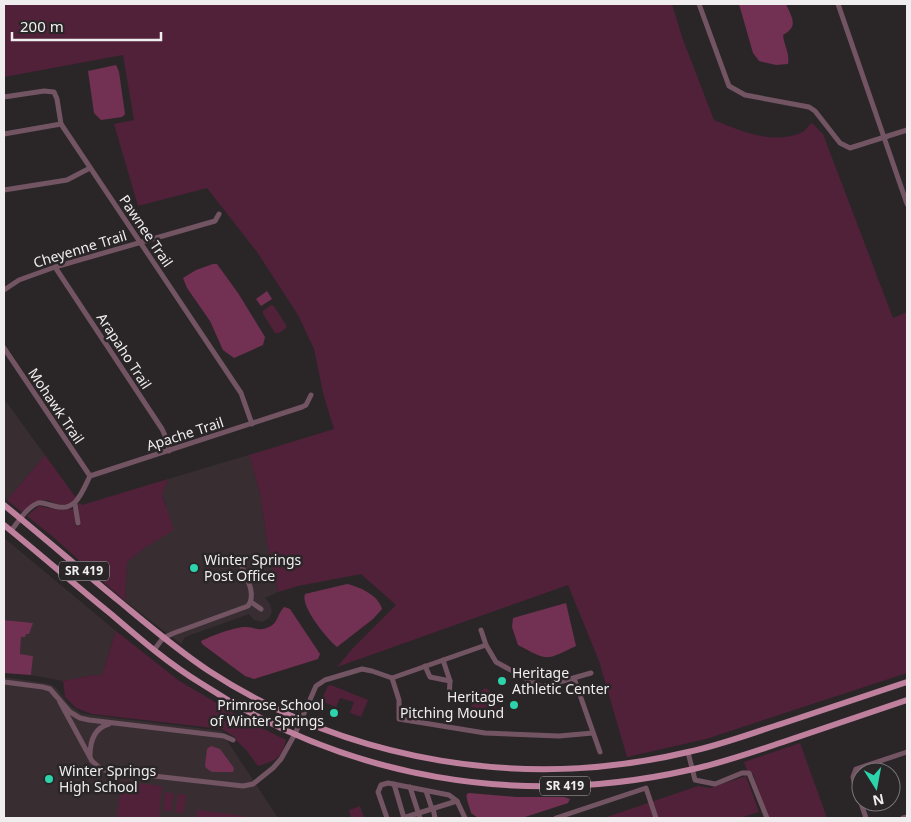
<svg xmlns="http://www.w3.org/2000/svg" width="911" height="822" viewBox="0 0 911 822" font-family="'Noto Sans',sans-serif">
<style>
.built{fill:#382e32}
.green{fill:#512039}
.water{fill:#723152}
.lines{fill:none;stroke-linecap:round;stroke-linejoin:round}
.minor{stroke:#735462;stroke-width:5}
.major{stroke:#be809c;stroke-width:6}
.poi-dot{fill:#2dd4ab;stroke:#2a2628;stroke-width:2}
.labels{text-anchor:middle;stroke-width:5;stroke-linejoin:round;paint-order:stroke}
.shield{fill:#2a2628;stroke:#b4b1b3;stroke-width:1}
.shield-label{font-size:12px;font-weight:bold;fill:#efedee}
.street-label{font-size:14px;fill:#efedee;stroke:#2a2628}
.poi-label{font-size:14px;fill:#efedee;stroke:#2a2628;text-anchor:start}
</style>
<rect width="100%" height="100%" fill="#2a2628"/>
<g class="built">
<polygon points="4,399 45,455 7,500 4,498"/>
<polygon points="249,455 260,494 267,542 278,592 265,598 270,604 272,612 269,618 262,622 254,620 249,614 185,637 181,644 125,601 127,562 146,547 166,505 162,495 168,479"/>
<polygon points="4,538 116,631 102,675 94,675 63,681 31,675 33,656 20,654 21,636 25,634 33,623 4,620"/>
<polygon points="4,677 50,684 56,688 69,705 82,714 222,731 228,742 278,818 4,818"/>
</g>
<g class="green">
<path d="M4,4h668l10,33 32,83c27,11 58,25 87,13 5,-2 6,-7 11,-10l11,11 70,184 14,-6v361l-201,66 -79,18 -28,-96 -31,-76 -231,82 16,-19 43,-43 -35,-31 -63,12 -20,6 -11,-50 -7,-48 -11,-39 85,-26 -11,-36 -9,-44 -16,-34 -41,-63 -50,-64 -69,18 -24,-82 20,-4 -11,-65 -119,22z"/>
<polygon points="271,305 274,306 286,325 286,328 279,333 275,333 263,314 263,311"/>
<path d="M45,455l31,43c-16,16 -24,-2 -37,3 -6,1 -12,8 -16,12l-16,-13z"/>
<polygon points="168,479 162,495 174,530 146,547 127,562 125,601 52,536 27,516 39,506 59,510 73,509 76,526 80,526 78,505 80,503 82,505"/>
<path d="M116,631l62,49 62,37 46,23c-5,19 -9,20 -28,26l-11,-15 -11,-11v-2l-14,-9 -130,-15 -16,-6 -11,-11 -2,-16 31,-6h8z"/>
<polygon points="331,685 368,700 361,717 350,713 354,702 340,698 336,707 321,701 328,686"/>
<polygon points="485,688 490,691 487,698 497,703 496,710 471,707 477,695"/>
<polygon points="800,743 827,818 769,818 753,774 747,770 744,762"/>
<polygon points="746,776 759,812 740,818 604,818 698,786 710,788"/>
<polygon points="121,781 162,786 159,818 117,818"/>
<polygon points="165,792 174,793 172,811 163,811"/>
<polygon points="178,794 186,795 184,813 175,812"/>
<polygon points="360,806 364,818 351,818 349,810"/>
<polygon points="197,810 245,816 246,818 196,818"/>
</g>
<g class="water">
<path d="M739,4h47c6,14 13,22 -3,31 1,10 7,19 5,29l-12,1 -17,-4 -6,-8z"/>
<polygon points="116,65 119,72 125,114 122,117 101,120 94,113 88,71"/>
<polygon points="213,264 217,264 238,293 265,337 263,345 234,358 223,350 210,321 187,288 183,278 196,270"/>
<polygon points="267,291 272,299 261,306 256,299"/>
<path d="M347,584c13,3 31,11 35,25l-9,10 -36,28c-10,-8 -37,-41 -32,-53z"/>
<path d="M566,603l10,43c-31,15 -28,15 -58,-1l-6,-18 1,-9z"/>
<path d="M284,607l6,2 30,45 -2,5 -64,20 -9,-3 -43,-32 -1,-3c13,-6 28,-12 42,-14 12,-1 15,6 28,-1 7,-4 7,-13 13,-19z"/>
<polygon points="4,620 33,623 29,634 26,634 25,637 21,637 20,654 33,656 31,675 4,673"/>
<polygon points="211,746 220,749 234,768 233,772 212,772 206,768 205,766 207,749"/>
<path d="M469,793l47,4h48l6,2 -2,4 -46,15h-44l-7,-5c-1,-6 -6,-15 -4,-19z"/>
</g>
<g class="lines">
<g class="minor">
<polyline points="699,4 726,78 729,86 745,95 809,107 815,111 840,143 850,148 907,130"/>
<polyline points="838,4 907,204"/>
<polyline points="4,97 44,91 54,92 57,99 61,124 241,393 252,424"/>
<polyline points="4,134 61,124"/>
<polyline points="4,190 67,180 90,168"/>
<polyline points="55,267 162,429 167,440 169,451"/>
<polyline points="4,290 19,280 55,267 215,221 219,214"/>
<polyline points="4,348 90,476"/>
<polyline points="75,504 78,523"/>
<path d="M11,531c7,-9 16,-24 27,-28 5,-1 11,2 16,3 22,7 28,-14 36,-30l212,-69 4,-2 5,-10"/>
<polyline points="251,602 261,609"/>
<polyline points="481,630 486,645 496,662 542,687 591,673"/>
<path d="M154,650l9,-12 11,-5 74,-27c9,-12 -2,-29 -7,-41"/>
<polyline points="443,660 450,681 449,698"/>
<polyline points="425,666 430,677 450,681"/>
<polyline points="392,678 399,700 399,719 485,733 559,736 593,733"/>
<polyline points="574,678 600,752"/>
<polyline points="4,682 43,687 50,689 70,712 80,718 89,720 224,736 233,740"/>
<polyline points="60,702 92,761 101,769 109,771 243,786 253,784 273,768 281,759 295,734 316,686 325,680 362,669 372,671 392,678 486,645"/>
<polyline points="688,752 695,780 715,784 742,773 749,773 767,818"/>
<path d="M90,756c0,-14 4,-28 19,-32"/>
<polyline points="394,784 404,818"/>
<polyline points="410,787 420,818"/>
<polyline points="426,791 432,809"/>
<polyline points="433,808 435,818"/>
<polyline points="387,818 378,792 381,785 388,783 449,795 457,801 465,818"/>
<polyline points="403,818 457,801"/>
<polyline points="556,818 646,788 656,818"/>
<polyline points="866,818 854,782 853,777 856,769 907,752"/>
<polyline points="903,818 907,817"/>
</g>
<g class="major">
<path d="M4,505c38,31 76,64 115,96 29,24 58,49 90,70 141,92 317,120 479,81 33,-7 64,-19 96,-29 41,-14 82,-27 123,-41"/>
<path d="M4,525c36,29 71,60 107,89 29,25 58,50 91,70 145,95 318,124 487,86 34,-7 67,-19 100,-30 39,-13 79,-27 118,-40"/>
</g>
</g>
<g class="poi-dot">
<circle cx="194" cy="568" r="5"/>
<circle cx="502" cy="681" r="5"/>
<circle cx="514" cy="705" r="5"/>
<circle cx="334" cy="713" r="5"/>
<circle cx="49" cy="779" r="5"/>
</g>
<g class="labels">
<g class="shield">
<rect x="59" y="561.5" width="50" height="19" rx="4"/>
<rect x="540" y="776.5" width="50" height="19" rx="4"/>
</g>
<g class="shield-label">
<text x="84" y="575">SR 419</text>
<text x="565" y="790">SR 419</text>
</g>
<g class="street-label">
<text transform="translate(146 231) rotate(56)" y="5">Pawnee Trail</text>
<text transform="translate(80 249) rotate(-17)" y="5">Cheyenne Trail</text>
<text transform="translate(124 351) rotate(57)" y="5">Arapaho Trail</text>
<text transform="translate(56 406) rotate(56)" y="5">Mohawk Trail</text>
<text transform="translate(185 434) rotate(-18)" y="5">Apache Trail</text>
</g>
<g class="poi-label">
<text x="204" y="565">Winter Springs<tspan x="204" dy="16">Post Office</tspan></text>
<text x="512" y="678">Heritage<tspan x="512" dy="16">Athletic Center</tspan></text>
<text x="504" y="702" text-anchor="end">Heritage<tspan x="504" dy="16">Pitching Mound</tspan></text>
<text x="324" y="710" text-anchor="end">Primrose School<tspan x="324" dy="16">of Winter Springs</tspan></text>
<text x="59" y="776">Winter Springs<tspan x="59" dy="16">High School</tspan></text>
</g>
</g>
<rect width="911" height="822" fill="none" stroke="#efedee" stroke-width="10"/>
<g transform="translate(876 787) rotate(169)"><circle r="24" fill="#2a2628" stroke="#797677"/>
<path d="M0-4L9 19L0 12L-9 19Z" fill="#2dd4ab"/>
<text y="-8" font-size="14" font-weight="bold" text-anchor="middle" fill="#efedee">N</text>
</g>
<path d="M12 32v8h149v-8" fill="none" stroke="#efedee" stroke-width="2.5"/>
<text x="20" y="32" font-size="15" fill="#efedee" stroke="#2a2628" stroke-width="4" paint-order="stroke">200 m</text>
</svg>
